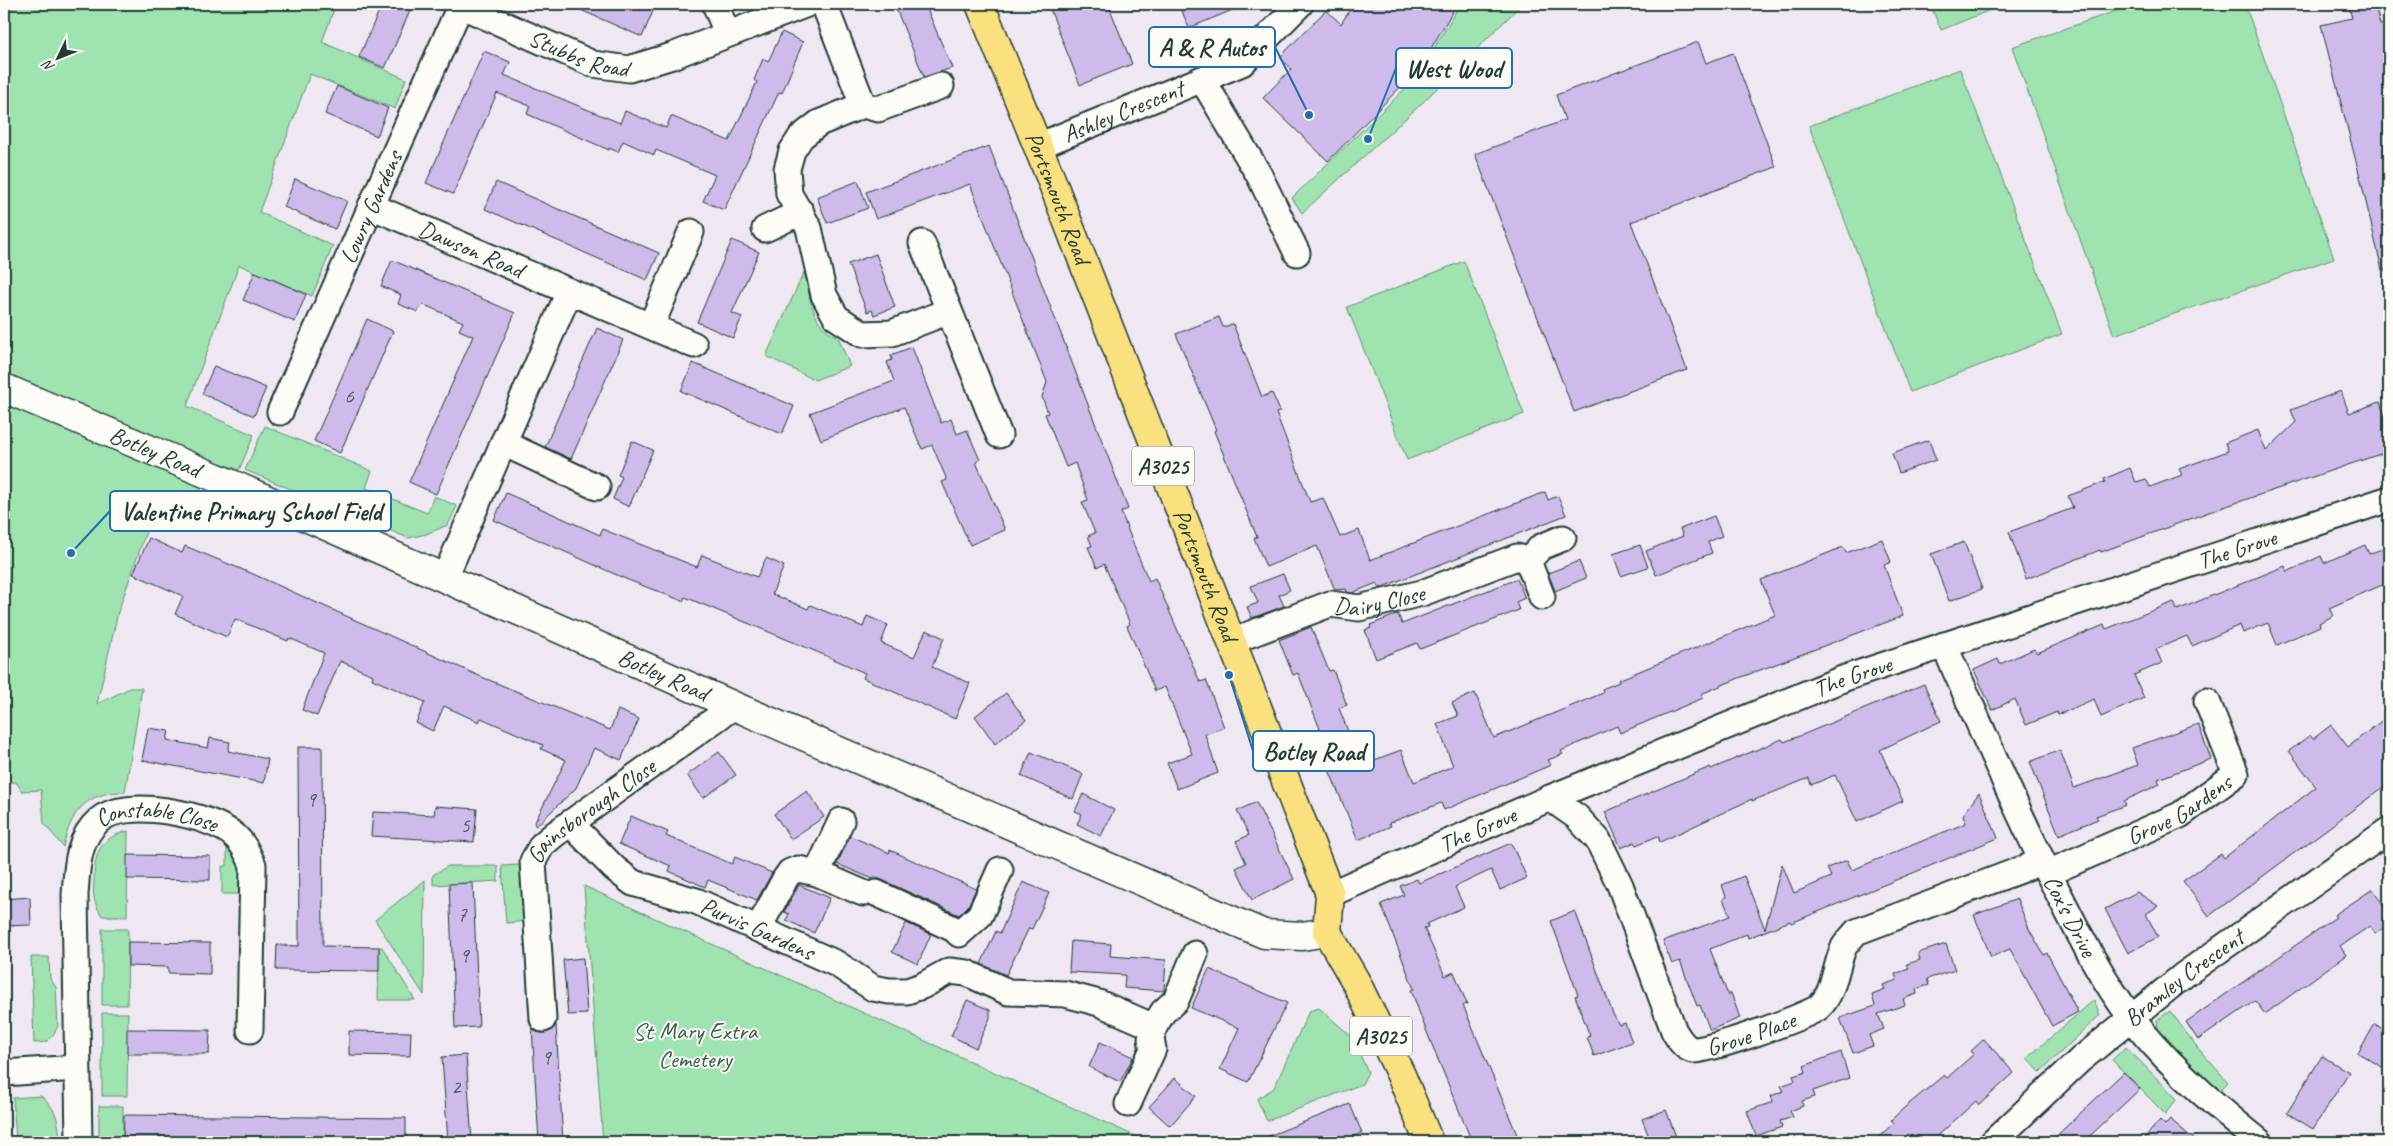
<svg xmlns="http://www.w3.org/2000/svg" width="2393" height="1146" viewBox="0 0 2393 1146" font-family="Caveat,sans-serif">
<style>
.green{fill:#9fe4b0;stroke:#5f9072}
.building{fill:#cebbeb;stroke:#1f3d34}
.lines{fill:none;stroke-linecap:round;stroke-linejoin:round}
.street-casing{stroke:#1f3d34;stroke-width:29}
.secondary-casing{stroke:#1f3d34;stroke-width:31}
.primary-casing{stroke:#1f3d34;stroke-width:31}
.street{stroke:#fdfcf7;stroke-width:25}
.secondary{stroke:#fdfcf7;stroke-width:28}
.primary{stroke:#fbe080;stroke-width:28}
.labels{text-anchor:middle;stroke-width:4;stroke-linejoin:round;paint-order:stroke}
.number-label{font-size:21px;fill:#4b5c62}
.shield{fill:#fdfcf7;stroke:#62766e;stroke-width:1}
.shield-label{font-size:22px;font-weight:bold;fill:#1f3d34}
.street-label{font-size:24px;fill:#1f3d34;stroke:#fdfcf7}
.park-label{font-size:24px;fill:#395e4d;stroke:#fdfcf7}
.leader{fill:none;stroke:#1f6fb2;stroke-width:2}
.callout-dot{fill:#1f6fb2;stroke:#fdfcf7;stroke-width:2}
.callout{fill:#fdfcf7;stroke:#1f6fb2;stroke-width:2}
.callout-label{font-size:25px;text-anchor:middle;font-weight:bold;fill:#1f3d34}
</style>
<rect width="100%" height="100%" fill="#efe8f3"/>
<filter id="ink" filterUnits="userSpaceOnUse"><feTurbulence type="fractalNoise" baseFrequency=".02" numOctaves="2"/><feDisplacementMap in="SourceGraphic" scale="10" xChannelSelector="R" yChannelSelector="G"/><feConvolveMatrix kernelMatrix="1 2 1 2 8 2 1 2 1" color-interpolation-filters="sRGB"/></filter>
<g filter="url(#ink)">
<g class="green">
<path d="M4,4h332l-14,38 84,37 -11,30 -85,-35 -51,138 74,34 -21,50 -73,-31 -52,141 67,29 -15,35 -19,-7 -23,32h-38l-41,117 -21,92 33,-16h12l-17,104c-39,0 -54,19 -62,55l-19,-24 -3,-33 -19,1 -6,-9 -12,1z"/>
<polygon points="1460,4 1522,4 1420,105 1302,213 1292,198 1417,77"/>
<polygon points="1930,4 2005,4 1941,30"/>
<polygon points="2136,4 2245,4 2334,258 2114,335 2012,47"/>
<polygon points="1960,69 2062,334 1910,392 1809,126"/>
<polygon points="1464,261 1524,414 1407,460 1347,307"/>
<path d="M804,272c6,24 8,56 34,65l12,29 -35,14 -49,-24z"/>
<polygon points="265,426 372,471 366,488 427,513 434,496 457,506 448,525 426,534 408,538 245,470"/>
<path d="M128,831l-1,85h-25c-9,-15 -9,-19 -8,-37 1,-26 5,-41 34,-48z"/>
<polygon points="227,844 240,863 242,894 222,894 222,866 227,866"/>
<polygon points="518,865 523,870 527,921 506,923 502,866"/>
<polygon points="448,866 498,866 498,881 433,885 433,875"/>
<polygon points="425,880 424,995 375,920"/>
<polygon points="584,886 1148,1142 603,1142"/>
<polygon points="102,929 128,929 127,1005 102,1005"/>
<polygon points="379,947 382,947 415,1000 378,1000"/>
<polygon points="31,957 49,957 50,979 56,987 58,1026 53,1035 46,1042 34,1043"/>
<polygon points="2094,1000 2100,1015 2040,1072 2027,1058"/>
<polygon points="1319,1008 1351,1036 1368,1072 1362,1084 1267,1121 1257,1099 1274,1088 1309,1011"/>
<polygon points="2170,1011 2197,1047 2228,1082 2219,1092 2158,1030 2157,1020"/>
<polygon points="102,1013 128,1013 127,1096 102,1096"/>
<polygon points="2126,1047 2177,1099 2165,1114 2112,1060"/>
<path d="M41,1096c16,13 18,26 19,46h-44l-3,-44z"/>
<rect x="99" y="1106" width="24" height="36"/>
</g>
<g class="building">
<polygon points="382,4 413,4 385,68 359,57"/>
<polygon points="567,4 656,4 642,37"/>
<polygon points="894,4 925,4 952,68 924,77"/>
<polygon points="1048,4 1108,4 1132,64 1080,85"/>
<polygon points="1179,4 1247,4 1189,28"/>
<polygon points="1353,4 1457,4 1416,74 1414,73 1328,161 1263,98 1291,69 1280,57 1326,10 1341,24"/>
<polygon points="2348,4 2375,4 2380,25 2389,23 2389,269 2382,270 2361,181 2321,25 2352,18"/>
<polygon points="782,32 803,42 782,93 779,92 724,210 703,201 715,175 656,150 654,155 623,141 618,152 609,148 609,150 527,114 530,106 497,93 453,194 426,183 484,51 510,62 504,75 620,123 625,111 666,128 671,116 729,141 757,82 754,80 763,59 768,62"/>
<polygon points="1698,42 1706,63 1733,53 1776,167 1631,222 1687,370 1574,412 1475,154 1565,120 1556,95"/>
<polygon points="337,86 388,108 377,136 325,114"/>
<polygon points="989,146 1128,509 1121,512 1136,551 1149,581 1155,578 1200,682 1206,680 1224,727 1205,734 1218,773 1177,789 1167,763 1192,754 1165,687 1155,691 1127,626 1130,624 1104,564 1097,568 1088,547 1092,546 1088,536 1095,533 1082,502 1088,500 1075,463 1066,467 1045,414 1048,413 1042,397 1047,382 970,184 876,219 866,192"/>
<polygon points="295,179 347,201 335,229 284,207"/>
<polygon points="858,181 868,208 827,223 817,197"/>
<polygon points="496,182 659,253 647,280 485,209"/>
<polygon points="732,240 759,252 732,313 742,317 733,338 697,322"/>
<polygon points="876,254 895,307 874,315 872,310 867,312 848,264"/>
<polygon points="392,260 515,313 436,494 409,482 473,336 459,330 463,322 422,304 418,312 398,304 401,295 381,286"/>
<polygon points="255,272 306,294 295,322 243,300"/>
<polygon points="1219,317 1223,327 1233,324 1262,397 1272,393 1280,411 1276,413 1310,502 1323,498 1340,537 1359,530 1370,560 1545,492 1548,500 1558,496 1566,515 1380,588 1377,583 1352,593 1347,592 1346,589 1335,590 1317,546 1266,567 1254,538 1257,537 1214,431 1216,430 1176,334"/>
<polygon points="367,319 393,331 340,453 314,441"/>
<polygon points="597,328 623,340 571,459 545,447"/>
<polygon points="912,347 941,423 951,419 957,434 967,430 980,460 976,462 1005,530 970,545 942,482 947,480 932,445 922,449 904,407 821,440 810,413 894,381 887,362 892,360 891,355"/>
<polygon points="693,363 794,406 782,434 681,391"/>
<polygon points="214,366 266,388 254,416 202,394"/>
<polygon points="2341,391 2349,413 2380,402 2389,428 2389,451 2209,512 2101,552 2100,550 2026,579 2009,532 2073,508 2068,496 2105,482 2104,479 2130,468 2136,482 2146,479 2150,487 2182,475 2179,469 2228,451 2225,443 2258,430 2266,451 2296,422 2291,410"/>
<polygon points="1929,440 1936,460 1899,473 1892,453"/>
<polygon points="632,441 653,450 629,507 613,499 622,477 618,475"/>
<polygon points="506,493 600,535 602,529 697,567 702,555 757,577 766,558 784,566 772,594 808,609 810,605 863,627 867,616 888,625 881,643 914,657 926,630 944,638 932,667 970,683 955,719 863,678 865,673 829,657 685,597 683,601 628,580 494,520"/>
<polygon points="1714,516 1722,536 1708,542 1712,553 1656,575 1646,551 1683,536 1680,529"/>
<polygon points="149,538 182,553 185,546 253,574 477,675 610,730 618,710 639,719 621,760 594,748 576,788 536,826 534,824 566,760 541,749 543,745 481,718 479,722 444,706 433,731 416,723 425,702 372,679 373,675 340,661 317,716 302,710 324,653 289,638 288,641 235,619 227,637 175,614 183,596 133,574"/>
<polygon points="1882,539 1891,562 1884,565 1903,616 1739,678 1701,694 1703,698 1620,733 1617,726 1561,751 1563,754 1548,760 1551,765 1444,810 1441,803 1389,823 1391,826 1358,840 1315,736 1322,734 1298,673 1293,675 1279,640 1311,627 1329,671 1333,670 1347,705 1339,708 1361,765 1401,750 1414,782 1453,766 1437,724 1458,716 1452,703 1475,693 1494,738 1603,693 1602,689 1619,682 1618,680 1775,615 1761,580 1843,547 1846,553"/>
<polygon points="1964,542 1982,589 1949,601 1931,554"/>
<polygon points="1640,545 1648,567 1621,576 1613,554"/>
<polygon points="2365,545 2369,554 2389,546 2389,582 2329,608 2333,616 2319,623 2320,626 2277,645 2268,623 2243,633 2240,625 2192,646 2187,636 2156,649 2162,663 2134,675 2144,698 2101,717 2094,699 2058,715 2057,712 2026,725 2015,699 1992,710 1974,670 1998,659 2000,664 2034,649 2037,653 2104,625 2106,629 2174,602 2177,610 2285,566 2287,572 2321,556 2324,563"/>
<polygon points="1579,561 1586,578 1555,591 1548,573"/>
<polygon points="1283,574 1290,590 1279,595 1284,606 1252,618 1247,607 1258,603 1251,586"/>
<polygon points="1517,579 1525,598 1516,602 1519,610 1420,649 1417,643 1376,659 1365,630 1371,628 1370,625 1398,614 1402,624"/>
<polygon points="1924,684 1941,721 1880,750 1903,801 1857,822 1835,775 1811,785 1809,778 1752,801 1752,799 1660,842 1658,836 1636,845 1635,842 1621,848 1605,812 1710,767 1711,769 1782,739 1784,742 1807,733"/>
<polygon points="1006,693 1026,720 995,744 975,716"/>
<polygon points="2389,715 2389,783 2209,916 2183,881 2221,854 2224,858 2316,787 2289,751 2310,735 2313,739 2331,725 2348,747"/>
<polygon points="2198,724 2211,759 2158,779 2160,784 2124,801 2126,805 2096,816 2098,819 2059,835 2030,762 2060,750 2074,788 2138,765 2132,748"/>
<polygon points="148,728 169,731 167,740 208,748 210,738 230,742 228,751 268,759 264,783 142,760"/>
<polygon points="298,747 322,747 323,946 379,947 379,971 276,970 277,945 299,946"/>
<polygon points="719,752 736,775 703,798 687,775"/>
<polygon points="1031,752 1083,774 1073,799 1021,776"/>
<polygon points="807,791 824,817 791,839 774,814"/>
<polygon points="1979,793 1998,838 1791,923 1790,921 1748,938 1747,934 1710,949 1728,995 1731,993 1740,1018 1710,1030 1700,1005 1697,1006 1680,961 1672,964 1663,941 1730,916 1723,899 1726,897 1722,885 1744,876 1765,929 1782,864 1794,893 1831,877 1827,868 1847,860 1852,870 1966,823 1963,815"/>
<polygon points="1083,794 1114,810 1101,836 1077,824 1082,814 1075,811"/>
<polygon points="1256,802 1294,879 1252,900 1236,868 1246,863 1236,841 1249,835 1237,811"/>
<polygon points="435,806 477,809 474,842 371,836 373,812 434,815"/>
<polygon points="631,816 668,832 666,836 732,864 735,857 772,873 757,900 708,880 705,887 669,871 671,866 619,844"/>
<polygon points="850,836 889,853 890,850 976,889 968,906 959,915 882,880 874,877 873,879 837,864"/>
<polygon points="1511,843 1527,878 1500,890 1491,870 1455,887 1464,907 1427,924 1428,927 1424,928 1445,976 1454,972 1467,1004 1463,1005 1520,1142 1472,1142 1426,1030 1411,990 1414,989 1381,904 1404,895 1400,886 1417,879 1419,883"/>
<polygon points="127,855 210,856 210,880 127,879"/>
<polygon points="1023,882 1049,893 1032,929 1029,928 1006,975 981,964 996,931 1000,933"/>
<polygon points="473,883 479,1027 455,1028 449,884"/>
<polygon points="799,885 830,898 814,933 786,920 789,914 784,912"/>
<polygon points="2373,889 2389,914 2389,924 2375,934 2370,926 2340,946 2346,955 2265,1014 2255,1001 2198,1040 2186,1022 2336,917 2334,915"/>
<polygon points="2137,892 2158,906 2146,914 2158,937 2128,953 2105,909"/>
<polygon points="30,897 31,925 4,926 4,899"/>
<polygon points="2017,899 2029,929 2044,955 2047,953 2078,1012 2052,1026 2010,949 1991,957 1974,915"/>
<polygon points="1575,911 1613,1014 1619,1025 1625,1023 1632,1042 1594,1056 1587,1037 1590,1036 1575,996 1578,995 1551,921"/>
<polygon points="906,923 931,934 918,964 892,952"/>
<polygon points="1071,941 1111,944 1110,956 1166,960 1164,991 1124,988 1125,975 1069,972"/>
<polygon points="128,942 210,943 210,974 168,973 168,967 128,966"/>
<polygon points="1946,944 1955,970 1927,979 1929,985 1916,989 1917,994 1903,999 1905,1005 1878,1014 1884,1029 1869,1035 1873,1046 1853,1053 1840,1018 1875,1006 1872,995 1885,990 1883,985 1897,980 1895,974 1909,969 1907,964 1920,960 1918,953"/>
<polygon points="583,958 587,1014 568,1015 563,960"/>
<polygon points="1209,969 1287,1003 1248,1082 1220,1069 1239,1028 1191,1008"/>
<polygon points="967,1000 990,1010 990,1018 976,1048 951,1036"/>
<polygon points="2375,1024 2389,1033 2389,1071 2358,1053"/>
<polygon points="556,1025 563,1142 539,1142 532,1028 537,1032 544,1033 551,1031"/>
<polygon points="127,1029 210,1030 209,1054 127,1054"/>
<polygon points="349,1031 411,1032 410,1056 349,1055"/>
<polygon points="1984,1039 2014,1073 1979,1105 1976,1101 1931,1142 1873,1142 1894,1123 1891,1120 1904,1108 1944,1075 1947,1078 1974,1054 1971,1051"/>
<polygon points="1100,1042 1133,1057 1120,1082 1089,1067"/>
<polygon points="1841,1052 1849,1078 1813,1091 1815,1097 1802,1101 1803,1106 1790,1111 1793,1117 1780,1121 1782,1127 1756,1136 1747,1111 1773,1102 1771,1096 1784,1091 1781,1086 1795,1081 1793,1076 1806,1072 1804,1066"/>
<polygon points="466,1055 472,1142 448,1142 442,1057"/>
<polygon points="2322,1056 2349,1072 2313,1129 2287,1113"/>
<polygon points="2124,1072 2140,1089 2092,1134 2082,1142 2050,1142"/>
<polygon points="1175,1078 1196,1096 1170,1126 1149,1107"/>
<polygon points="1350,1104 1362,1133 1338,1142 1253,1142"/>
<polygon points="1666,1110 1678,1142 1651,1142 1642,1119"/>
<polygon points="124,1115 406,1118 406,1142 123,1139"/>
<polygon points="2170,1119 2197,1142 2141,1142 2160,1120 2165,1125"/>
</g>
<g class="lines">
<g class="street-casing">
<g id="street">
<polyline points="715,4 727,33"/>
<polyline points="824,4 863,105"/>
<path id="s1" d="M460,5l133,59 36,5 43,-13 135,-52"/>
<polyline points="1202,79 1259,175 1297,253"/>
<polyline points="941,86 878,109 863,105 819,123 801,137 792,151 787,169 789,194 809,228 824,295 836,317 862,334 892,333 949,311"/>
<path id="s2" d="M1038,146l204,-83 58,-59"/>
<path id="s3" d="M371,206l323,139"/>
<polyline points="765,229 801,212"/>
<polyline points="922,243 999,435"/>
<polyline points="651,326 691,232"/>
<path id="s4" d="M280,412l181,-408"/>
<polyline points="503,443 597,487"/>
<polyline points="1528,561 1542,597"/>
<polyline points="445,577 569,292"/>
<path id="s5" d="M1232,641l98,-37 29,4 63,-15 95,-36 11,4 13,-14 22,-9"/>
<path id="s6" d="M1944,645c39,86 75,173 119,257 20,40 40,78 67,114 34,46 85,90 130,126"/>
<path id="s7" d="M1550,798l27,19 21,23 22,45 54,146c5,8 9,16 18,19 12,3 116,-34 127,-43 16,-15 16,-41 25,-60 3,-5 8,-10 12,-15l185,-70"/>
<path id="s8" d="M570,823l44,45 19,15 63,18 141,63 36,24 16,3h18l15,-5 27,-15 18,2 41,19 57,2 34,9 55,24 -3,12 2,10 -25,55"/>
<polyline points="817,873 841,821"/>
<path id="s9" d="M2048,873l132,-58 56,-41 -29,-73"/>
<polyline points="876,893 954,929 959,934 980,915 1000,870"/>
<path id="s10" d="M1330,894l220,-96 295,-120 544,-179"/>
<polyline points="758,929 785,879 790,872 798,869 817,873 863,893"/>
<path id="s11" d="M543,1019l-10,-158 9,-16 13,-11 179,-128"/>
<polyline points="1154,1027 1163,1012 1176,1000 1195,954"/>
<polyline points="4,1073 77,1068"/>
<path id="s12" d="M79,1142l-4,-247c2,-27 2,-56 24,-75 27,-23 111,-6 136,16 9,8 13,18 18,29l-3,165"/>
<path id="s13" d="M1993,1142l87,-82 104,-85 205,-145"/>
</g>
</g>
<g class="secondary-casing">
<g id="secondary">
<path id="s14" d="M4,388l232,98 498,220 530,228 38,2 25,-4"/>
</g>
</g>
<g class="primary-casing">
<g id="primary">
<path id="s15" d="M980,4l69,170 281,720 -3,38 29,50 45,93 28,67"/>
</g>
</g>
<use href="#street" class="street"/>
<use href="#secondary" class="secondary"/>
<use href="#primary" class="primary"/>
</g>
</g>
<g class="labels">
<g class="number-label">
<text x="349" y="403">6</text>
<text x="311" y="806">9</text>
<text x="465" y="832">5</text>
<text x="462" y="921">7</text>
<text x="464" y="962">9</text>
<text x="546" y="1064">9</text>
<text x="456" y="1094">2</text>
</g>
<g class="shield">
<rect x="1132" y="446.5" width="62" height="39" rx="4"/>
<rect x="1350" y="1016.5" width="62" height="39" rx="4"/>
</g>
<g class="shield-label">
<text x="1163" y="474">A3025</text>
<text x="1381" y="1044">A3025</text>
</g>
<g class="street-label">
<text dy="8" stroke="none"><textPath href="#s1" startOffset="129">Stubbs Road</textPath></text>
<text dy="8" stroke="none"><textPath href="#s2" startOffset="92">Ashley Crescent</textPath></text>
<text dy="8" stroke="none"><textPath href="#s15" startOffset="209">Portsmouth Road</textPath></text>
<text dy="8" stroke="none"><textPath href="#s4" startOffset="224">Lowry Gardens</textPath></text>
<text dy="8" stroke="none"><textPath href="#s3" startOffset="109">Dawson Road</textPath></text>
<text dy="8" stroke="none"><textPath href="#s14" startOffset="164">Botley Road</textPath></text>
<text dy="8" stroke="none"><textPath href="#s10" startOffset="971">The Grove</textPath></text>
<text dy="8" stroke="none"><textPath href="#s15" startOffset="614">Portsmouth Road</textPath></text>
<text dy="8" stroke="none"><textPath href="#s5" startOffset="155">Dairy Close</textPath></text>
<text dy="8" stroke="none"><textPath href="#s14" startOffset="719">Botley Road</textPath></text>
<text dy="8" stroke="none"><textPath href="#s10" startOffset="566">The Grove</textPath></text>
<text dy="8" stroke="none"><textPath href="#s9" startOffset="146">Grove Gardens</textPath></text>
<text dy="8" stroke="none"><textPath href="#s11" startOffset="236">Gainsborough Close</textPath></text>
<text dy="8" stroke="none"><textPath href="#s10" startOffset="161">The Grove</textPath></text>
<text dy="8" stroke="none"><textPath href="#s12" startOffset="388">Constable Close</textPath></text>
<text dy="8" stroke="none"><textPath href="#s6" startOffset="299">Cox's Drive</textPath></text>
<text dy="8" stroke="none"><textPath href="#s8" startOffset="220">Purvis Gardens</textPath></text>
<text dy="8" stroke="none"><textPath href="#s13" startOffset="252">Bramley Crescent</textPath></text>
<text dy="8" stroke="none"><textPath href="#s7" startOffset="358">Grove Place</textPath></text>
</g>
<g class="park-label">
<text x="695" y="1039">St Mary Extra<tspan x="695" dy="28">Cemetery</tspan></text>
</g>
</g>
<path class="leader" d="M1309 115L1275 47M1368 139L1396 68M71 553L110 511M1229 675L1253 751"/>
<g class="callout-dot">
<circle cx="1309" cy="115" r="5"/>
<circle cx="1368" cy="139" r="5"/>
<circle cx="71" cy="553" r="5"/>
<circle cx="1229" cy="675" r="5"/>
</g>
<g class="callout">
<rect x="1149" y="27" width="126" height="40" rx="5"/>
<rect x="1396" y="48" width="116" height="40" rx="5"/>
<rect x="110" y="491" width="281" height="40" rx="5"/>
<rect x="1253" y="731" width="121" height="40" rx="5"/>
</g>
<g class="callout-label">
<text x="1212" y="56">A &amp; R Autos</text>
<text x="1454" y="77">West Wood</text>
<text x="251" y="520">Valentine Primary School Field</text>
<text x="1314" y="760">Botley Road</text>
</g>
<rect width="2393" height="1146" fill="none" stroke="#fdfcf7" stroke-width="20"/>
<rect x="10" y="10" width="2373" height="1126" fill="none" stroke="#1f3d34" stroke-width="2" filter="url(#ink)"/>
<g transform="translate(58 58) rotate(227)" stroke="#fdfcf7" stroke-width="4" paint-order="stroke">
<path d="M0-4L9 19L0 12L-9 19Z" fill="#1f3d34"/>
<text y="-8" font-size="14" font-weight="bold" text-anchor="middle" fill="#1f3d34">N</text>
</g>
</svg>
